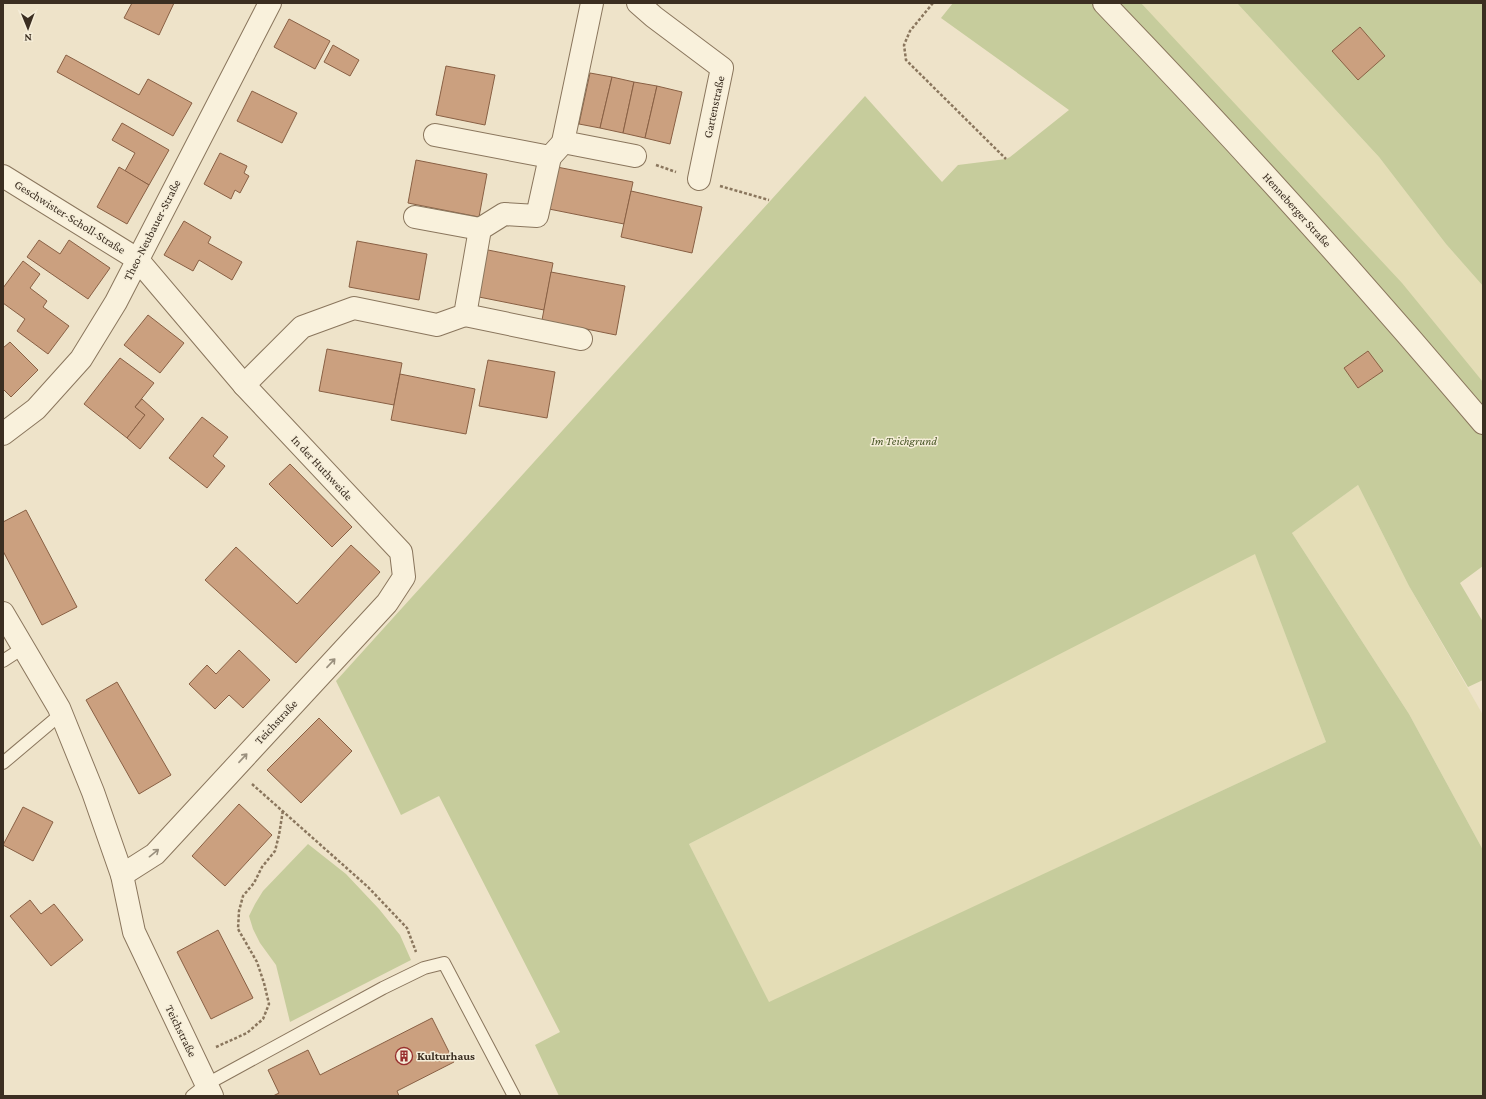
<svg xmlns="http://www.w3.org/2000/svg" width="1486" height="1099" viewBox="0 0 1486 1099" font-family="'Crimson Pro',serif">
<style>
.farmland{fill:#e4ddb6}
.green{fill:#c6cc9c;fill-rule:evenodd}
.building{fill:#cba07f;stroke:#896044}
.lines{fill:none;stroke-linecap:round;stroke-linejoin:round}
.lane-casing{stroke:#8a765d;stroke-width:14}
.street-casing{stroke:#8a765d;stroke-width:24}
.path{stroke:#8a765d;stroke-width:2.5;stroke-dasharray:3 2;stroke-linecap:butt}
.lane{stroke:#f9f1dc;stroke-width:12}
.street{stroke:#f9f1dc;stroke-width:22}
.oneway{stroke:#9a907e}
.labels{text-anchor:middle;stroke-width:3;stroke-linejoin:round;paint-order:stroke}
.street-label{font-size:12px;fill:#3b2e21;stroke:#f5edd8}
.park-label{font-size:12px;font-style:italic;fill:#4a5728;stroke:#f5edd8}
.poi-label{font-size:12px;font-weight:bold;fill:#3b2e21;stroke:#f5edd8;text-anchor:start}
</style>
<rect width="100%" height="100%" fill="#eee3c9"/>
<g class="farmland">
<polygon points="1142,3 1237,3 1379,157 1446,244 1483,286 1483,382 1141,4"/>
<polygon points="1358,485 1409,586 1483,715 1483,850 1409,714 1292,533"/>
<polygon points="1255,553 1326,742 769,1003 689,844"/>
</g>
<g class="green">
<path d="M953,3h188l261,280 81,99v184l-23,17 23,39v58l-15,7 -59,-101 -51,-101 -66,48 117,181 74,136v246h-924l-24,-51 25,-13 -121,-236 -38,19 -65,-134 529,-585 77,86 16,-17 48,-6 4,-2 59,-47 -128,-92zM1255,554l71,188 -557,260 -80,-158z"/>
<polygon points="1237,3 1483,3 1483,286 1446,244 1379,157"/>
<polygon points="308,844 346,874 379,909 400,935 411,960 290,1022 276,965 260,943 253,929 249,916 255,904 263,891"/>
</g>
<g class="building">
<polygon points="132,3 174,3 159,35 124,18"/>
<polygon points="289,19 330,41 315,69 274,47"/>
<polygon points="1360,27 1385,56 1358,80 1332,51"/>
<polygon points="333,45 359,60 350,76 324,62"/>
<polygon points="66,55 139,95 148,79 192,103 173,136 57,72"/>
<polygon points="446,66 495,75 485,125 436,115"/>
<polygon points="590,73 612,77 600,128 579,124"/>
<polygon points="612,77 634,82 623,133 600,128"/>
<polygon points="634,82 657,86 645,138 623,133"/>
<polygon points="657,86 682,92 670,144 645,138"/>
<polygon points="252,91 297,113 282,143 237,121"/>
<polygon points="122,123 169,150 149,185 125,171 135,153 112,140"/>
<polygon points="220,153 247,166 244,173 249,176 240,193 235,190 231,199 204,184"/>
<polygon points="416,160 487,174 479,217 408,203"/>
<polygon points="119,167 149,185 127,224 97,207"/>
<polygon points="557,167 633,182 624,224 549,209"/>
<polygon points="631,191 702,207 692,253 621,237"/>
<polygon points="184,221 211,237 208,243 242,262 232,280 199,260 193,271 164,255"/>
<polygon points="39,240 60,254 69,240 110,268 88,299 27,257"/>
<polygon points="357,241 427,254 419,300 349,287"/>
<polygon points="483,249 553,263 544,310 474,296"/>
<polygon points="23,261 40,274 30,288 47,301 43,307 69,326 48,354 17,331 25,319 3,303 3,288"/>
<polygon points="551,272 625,286 616,335 542,320"/>
<polygon points="148,315 184,343 160,373 124,345"/>
<polygon points="10,342 38,370 11,397 3,389 3,348"/>
<polygon points="327,349 402,363 394,405 319,391"/>
<polygon points="1368,351 1383,371 1358,388 1344,368"/>
<polygon points="120,358 154,383 135,407 145,415 127,438 84,404"/>
<polygon points="488,360 555,372 547,418 479,406"/>
<polygon points="400,374 475,389 466,434 391,420"/>
<polygon points="142,399 164,419 140,449 127,438 145,415 135,407"/>
<polygon points="202,417 228,437 213,456 225,466 207,488 169,458"/>
<polygon points="290,464 352,527 332,547 269,484"/>
<polygon points="26,510 77,607 42,625 3,551 3,522"/>
<polygon points="351,545 380,572 296,663 205,580 236,547 297,604"/>
<polygon points="239,650 270,680 243,708 229,695 215,709 189,684 207,665 216,674"/>
<polygon points="117,682 171,775 139,794 86,700"/>
<polygon points="319,718 352,751 301,803 267,770"/>
<polygon points="239,804 272,835 225,886 192,856"/>
<polygon points="23,807 53,822 33,861 3,845"/>
<polygon points="30,900 41,914 54,904 83,940 51,966 10,916"/>
<polygon points="218,930 253,998 211,1019 177,952"/>
<polygon points="432,1018 454,1062 397,1091 399,1096 273,1096 279,1093 268,1070 308,1050 320,1075"/>
</g>
<g class="lines">
<g class="lane-casing">
<g id="lane">
<polyline points="3,661 23,648"/>
<polyline points="3,763 61,714"/>
<polyline points="192,1096 207,1084 383,988 424,968 444,963 514,1096"/>
</g>
</g>
<g class="street-casing">
<g id="street">
<polyline points="592,3 563,142 635,156"/>
<polyline points="638,3 654,17 722,68 699,179"/>
<path d="M1104,3c131,136 257,276 379,420"/>
<polyline points="435,135 550,157 560,146"/>
<polyline points="3,176 137,259 244,385 401,552 404,577 387,603 155,854 122,875"/>
<polyline points="415,217 480,229"/>
<polyline points="465,315 581,339"/>
<polyline points="244,385 302,327 354,308 437,325 465,315 480,229 504,214 537,216 550,157"/>
<polyline points="3,434 36,409 81,359 116,302 270,3"/>
<polyline points="3,613 59,708 93,792 122,875 134,932 212,1096"/>
</g>
</g>
<g class="path">
<polyline points="933,3 910,31 904,45 906,60 1006,159"/>
<polyline points="656,165 676,172"/>
<polyline points="720,186 769,200"/>
<polyline points="252,784 368,887 407,928 416,952"/>
<polyline points="216,1047 247,1033 263,1019 269,1004 264,983 257,962 238,929 239,911 243,896 254,883 262,867 275,851 279,835 283,810"/>
</g>
<use href="#lane" class="lane"/>
<use href="#street" class="street"/>
</g>
<defs><path id="oneway-shaft" d="M-6 0H5M1.5-3L5.5 0L1.5 3" fill="none" stroke-width="1.6" stroke-linecap="round" stroke-linejoin="round"/></defs>
<g class="oneway">
<use href="#oneway-shaft" transform="translate(331 663) rotate(-47)"/>
<use href="#oneway-shaft" transform="translate(243 758) rotate(-47)"/>
<use href="#oneway-shaft" transform="translate(154 853) rotate(-39)"/>
</g>
<defs>
<g id="building-ring" transform="scale(0.9)"><circle r="9.5" fill="#f5edd8" stroke="#982f2e" stroke-width="1.5"/><path d="M-4-6H4V6H1V3H-1V6H-4ZM-2.5-4.3h1.7v1.8h-1.7ZM.8-4.3h1.7v1.8H.8ZM-2.5-1h1.7V.8h-1.7ZM.8-1h1.7V.8H.8Z" fill="#982f2e"/></g>
</defs>
<g fill-rule="evenodd">
<use href="#building-ring" x="404" y="1056"/>
</g>
<g class="labels">
<g class="street-label">
<text transform="translate(714 107) rotate(-78)" y="4">Gartenstraße</text>
<text transform="translate(1297 210) rotate(48)" y="4">Henneberger Straße</text>
<text transform="translate(70 217) rotate(32)" y="4">Geschwister-Scholl-Straße</text>
<text transform="translate(152 230) rotate(-63)" y="4">Theo-Neubauer-Straße</text>
<text transform="translate(322 468) rotate(47)" y="4">In der Huthweide</text>
<text transform="translate(276 722) rotate(-47)" y="4">Teichstraße</text>
<text transform="translate(181 1031) rotate(64)" y="4">Teichstraße</text>
</g>
<g class="park-label">
<text x="904" y="445">Im Teichgrund</text>
</g>
<g class="poi-label">
<text x="417" y="1060">Kulturhaus</text>
</g>
</g>
<rect width="1486" height="1099" fill="none" stroke="#3b2e21" stroke-width="8"/>
<g transform="translate(28 28) rotate(179)" stroke="#f5edd8" stroke-width="3" paint-order="stroke">
<path d="M0-3L7 15L0 10L-7 15Z" fill="#3b2e21"/>
<text y="-6" font-size="11" font-weight="bold" text-anchor="middle" fill="#3b2e21">N</text>
</g>
</svg>
